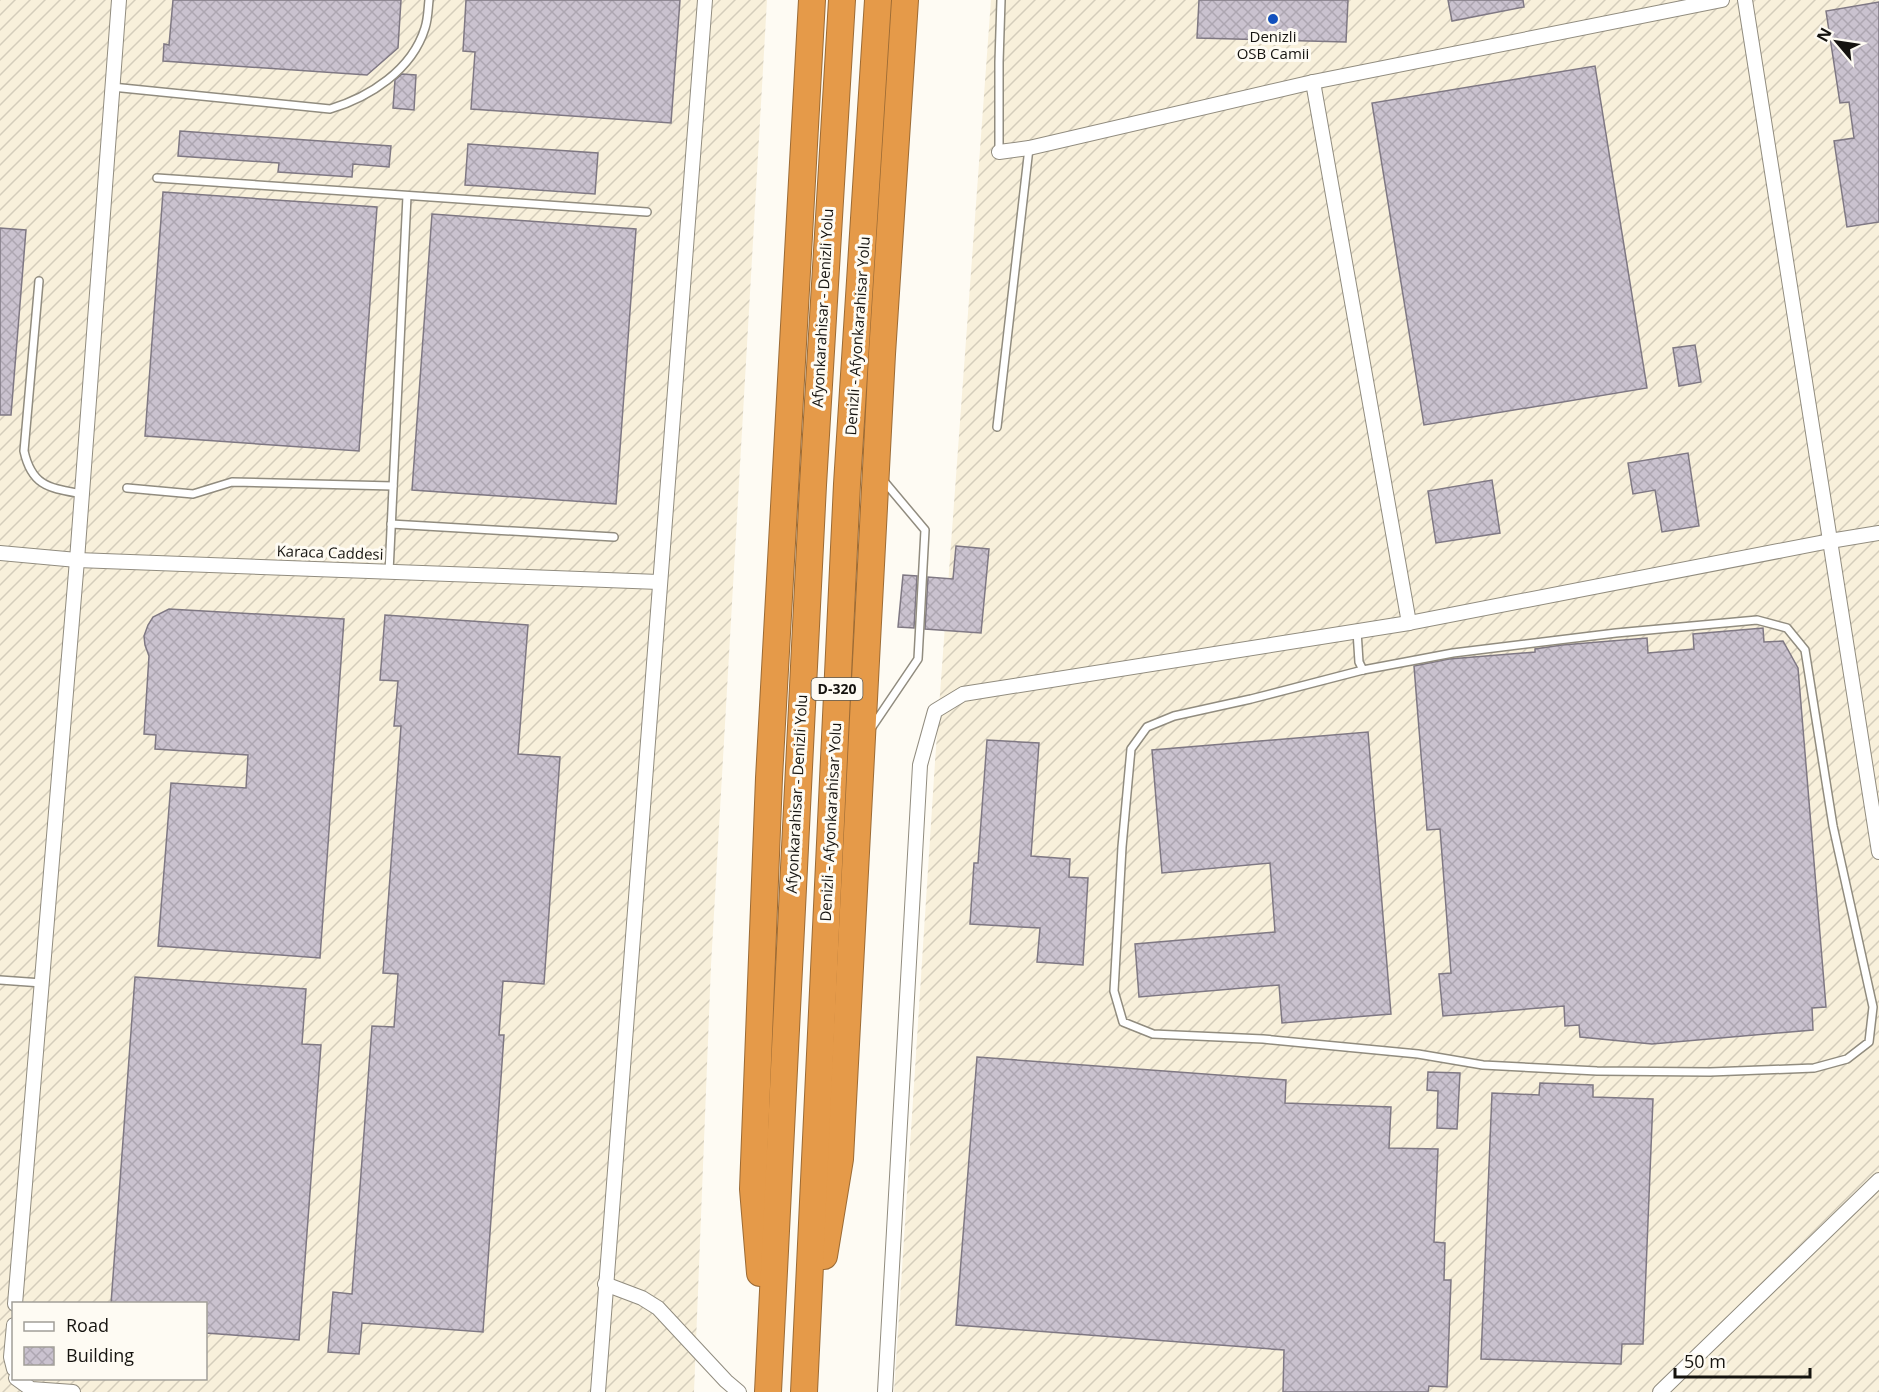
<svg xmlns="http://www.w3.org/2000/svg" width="1879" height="1392" viewBox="0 0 1879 1392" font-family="'Open Sans',sans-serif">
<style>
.industrial{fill:url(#industrial-furrows);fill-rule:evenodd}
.building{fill:url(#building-cross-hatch);stroke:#7f7883;stroke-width:1.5}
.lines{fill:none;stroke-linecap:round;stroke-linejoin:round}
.lane-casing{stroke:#918c7f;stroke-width:10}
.street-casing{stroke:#918c7f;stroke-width:16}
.highway-casing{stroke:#9c6b35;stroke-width:28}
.lane{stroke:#fff;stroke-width:7}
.street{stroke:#fff;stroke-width:14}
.highway{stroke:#e59a49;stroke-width:26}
.poi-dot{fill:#1351bd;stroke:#fefbf3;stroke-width:2}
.labels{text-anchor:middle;stroke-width:6;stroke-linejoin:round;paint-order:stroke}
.shield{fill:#fefbf3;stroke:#5b5953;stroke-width:1.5}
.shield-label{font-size:14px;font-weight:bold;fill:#15130f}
.poi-label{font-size:15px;fill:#15130f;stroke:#fefbf3}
.street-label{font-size:15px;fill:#15130f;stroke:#fefbf3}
</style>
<defs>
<pattern id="industrial-furrows" width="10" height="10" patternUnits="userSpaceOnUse" patternTransform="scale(1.5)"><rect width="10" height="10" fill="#f8f0db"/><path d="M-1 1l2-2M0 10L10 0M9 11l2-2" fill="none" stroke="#d4cdbb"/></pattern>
<pattern id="building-cross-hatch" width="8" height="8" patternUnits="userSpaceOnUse" patternTransform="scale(1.5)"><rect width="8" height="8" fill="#cac2cf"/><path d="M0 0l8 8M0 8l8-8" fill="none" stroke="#ada6b1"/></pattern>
</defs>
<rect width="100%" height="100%" fill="#fefbf3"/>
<g class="industrial">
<path d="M0,0h767l-56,965 -17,427h-694zM14,1304h192v74h-192z"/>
<polygon points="991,0 1879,0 1879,1392 894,1392 935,762"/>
</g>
<g class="building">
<polygon points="173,0 401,0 398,48 367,75 163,61 164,44 169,45"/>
<polygon points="466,0 680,0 671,123 471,109 475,52 463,51"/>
<polygon points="1199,0 1348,0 1346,42 1197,38"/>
<polygon points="1448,0 1523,0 1524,7 1452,21"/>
<polygon points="1879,2 1879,222 1847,227 1834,141 1854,138 1849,102 1840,103 1826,11"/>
<polygon points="1595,66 1647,388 1424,425 1372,103"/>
<polygon points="402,74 416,75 414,110 393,108 395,80"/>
<polygon points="180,131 391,146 389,167 353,164 352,177 278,172 279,163 178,156"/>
<polygon points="468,144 598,153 595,194 465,185"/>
<polygon points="163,192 377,207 359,451 145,436"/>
<polygon points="432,214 636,229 616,504 412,490"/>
<polygon points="0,228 26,230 11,415 0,415"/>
<polygon points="1695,345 1701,382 1679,386 1673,348"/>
<polygon points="1688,453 1699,526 1662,532 1655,490 1633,494 1628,463"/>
<polygon points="1492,480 1500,533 1436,543 1428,491"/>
<polygon points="956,546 989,549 981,633 925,629 928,577 953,579"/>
<polygon points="903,575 917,576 914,628 898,627"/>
<polygon points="169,609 344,619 320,958 158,946 171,783 246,788 248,755 155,749 156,735 144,734 149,656 145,645 144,636 148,625 153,617"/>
<polygon points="385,615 528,625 518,754 560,757 544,984 503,981 499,1035 504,1035 483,1332 362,1323 359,1354 328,1352 333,1292 352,1294 372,1026 394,1027 398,974 383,973 401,726 394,726 398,681 380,680"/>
<polygon points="1763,628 1764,642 1783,641 1798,668 1826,1007 1812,1008 1813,1030 1652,1044 1580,1037 1579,1025 1565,1026 1564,1006 1443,1016 1439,974 1451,973 1440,829 1427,830 1414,666 1449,659 1535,652 1535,649 1562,645 1647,638 1648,653 1694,649 1693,634"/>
<polygon points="1368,732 1391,1014 1282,1023 1279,985 1139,997 1135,944 1275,932 1270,863 1162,873 1152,750"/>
<polygon points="987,740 1039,743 1031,856 1070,859 1069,877 1088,878 1083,965 1037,962 1040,928 970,924 974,863 978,863"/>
<polygon points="135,977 306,989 302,1044 321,1045 299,1340 206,1333 206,1304 111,1304"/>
<polygon points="977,1057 1286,1080 1285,1103 1391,1107 1389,1148 1438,1149 1434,1242 1445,1243 1444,1280 1451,1280 1447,1387 1429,1386 1428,1392 1283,1392 1284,1350 956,1325"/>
<polygon points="1428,1072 1460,1073 1457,1129 1437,1128 1438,1091 1427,1090"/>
<polygon points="1540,1083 1593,1085 1593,1097 1653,1099 1643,1344 1622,1344 1621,1364 1481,1359 1492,1093 1539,1095"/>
</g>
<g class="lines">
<g class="lane-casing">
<g id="lane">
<path d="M112,87l218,22c40,-12 82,-39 95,-81 3,-9 3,-19 4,-28"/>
<polyline points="999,152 999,62 1001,0"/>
<polyline points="157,178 647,212"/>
<path d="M39,281l-15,170c8,36 26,37 58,43"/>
<polyline points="997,427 1029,148"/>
<polyline points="127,488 193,494 232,482 393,486"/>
<polyline points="391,524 614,537"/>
<polyline points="389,572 407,196"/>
<polygon points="1757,620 1787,628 1805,650 1833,826 1873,1007 1869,1042 1847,1059 1814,1068 1710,1072 1597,1071 1483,1065 1418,1054 1263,1039 1153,1034 1123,1022 1114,991 1122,847 1131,749 1147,727 1174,716 1251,699 1363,670 1453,653 1616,633"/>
<polyline points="1357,631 1359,662 1363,670"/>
<polyline points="872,727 918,659 925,530 883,480"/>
<polyline points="0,980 42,983"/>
</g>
</g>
<g class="street-casing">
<g id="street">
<polyline points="1745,0 1879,852"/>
<polyline points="1313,82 1409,623"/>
<polyline points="999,152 1029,148 1313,82 1722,0"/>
<polyline points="0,553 77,560 659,582"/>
<polyline points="605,1284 642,1298 658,1308 726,1381 739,1392"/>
<polyline points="15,1304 77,560 119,0"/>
<polyline points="14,1325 11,1357 14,1369"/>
<polyline points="16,1378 31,1389 73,1392"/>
<polyline points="598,1392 705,0"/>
<polyline points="885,1392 920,765 935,711 963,694 1409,623 1830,541 1879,533"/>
<polyline points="1660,1392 1879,1180"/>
</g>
</g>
<g class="highway-casing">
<g id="highway">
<polyline points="824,1256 840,1159 882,354 905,0"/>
<polyline points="760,1273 753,1189 769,778 812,0"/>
<polyline points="768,1392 813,485 842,0"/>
<polyline points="804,1392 847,484 878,0"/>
</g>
</g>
<use href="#lane" class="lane"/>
<use href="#street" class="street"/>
<use href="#highway" class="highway"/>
</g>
<circle class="poi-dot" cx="1273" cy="19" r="6"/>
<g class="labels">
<rect class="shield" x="811.5" y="678" width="51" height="22" rx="4.5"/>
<g class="shield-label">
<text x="837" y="694">D-320</text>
</g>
<g class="poi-label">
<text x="1273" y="42">Denizli<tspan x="1273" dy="17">OSB Camii</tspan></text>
</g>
<g class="street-label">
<text transform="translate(823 308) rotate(-87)" y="5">Afyonkarahisar - Denizli Yolu</text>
<text transform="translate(858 336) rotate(-86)" y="5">Denizli - Afyonkarahisar Yolu</text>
<text transform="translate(330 553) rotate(2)" y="5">Karaca Caddesi</text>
<text transform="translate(797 794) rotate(-87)" y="5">Afyonkarahisar - Denizli Yolu</text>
<text transform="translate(831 822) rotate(-87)" y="5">Denizli - Afyonkarahisar Yolu</text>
</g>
</g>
<rect x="12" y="1302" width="195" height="78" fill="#fefbf3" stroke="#a19e98" stroke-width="1.5"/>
<rect x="24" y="1322" width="30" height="9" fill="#ffffff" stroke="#a19e98" stroke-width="1.5"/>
<text x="66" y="1332" font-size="18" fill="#15130f">Road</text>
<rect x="24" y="1347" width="30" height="18" fill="url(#building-cross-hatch)" stroke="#a19e98" stroke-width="1.5"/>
<text x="66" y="1362" font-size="18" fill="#15130f">Building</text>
<g transform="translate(1837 42) rotate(299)" stroke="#fefbf3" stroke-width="4.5" paint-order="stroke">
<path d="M0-4.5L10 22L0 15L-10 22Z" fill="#15130f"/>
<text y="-9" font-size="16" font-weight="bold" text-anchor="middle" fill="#15130f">N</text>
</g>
<path d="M1675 1368v9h135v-9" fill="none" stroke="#15130f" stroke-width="3"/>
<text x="1684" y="1368" font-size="18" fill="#15130f" stroke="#fefbf3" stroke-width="4.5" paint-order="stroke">50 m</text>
</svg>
